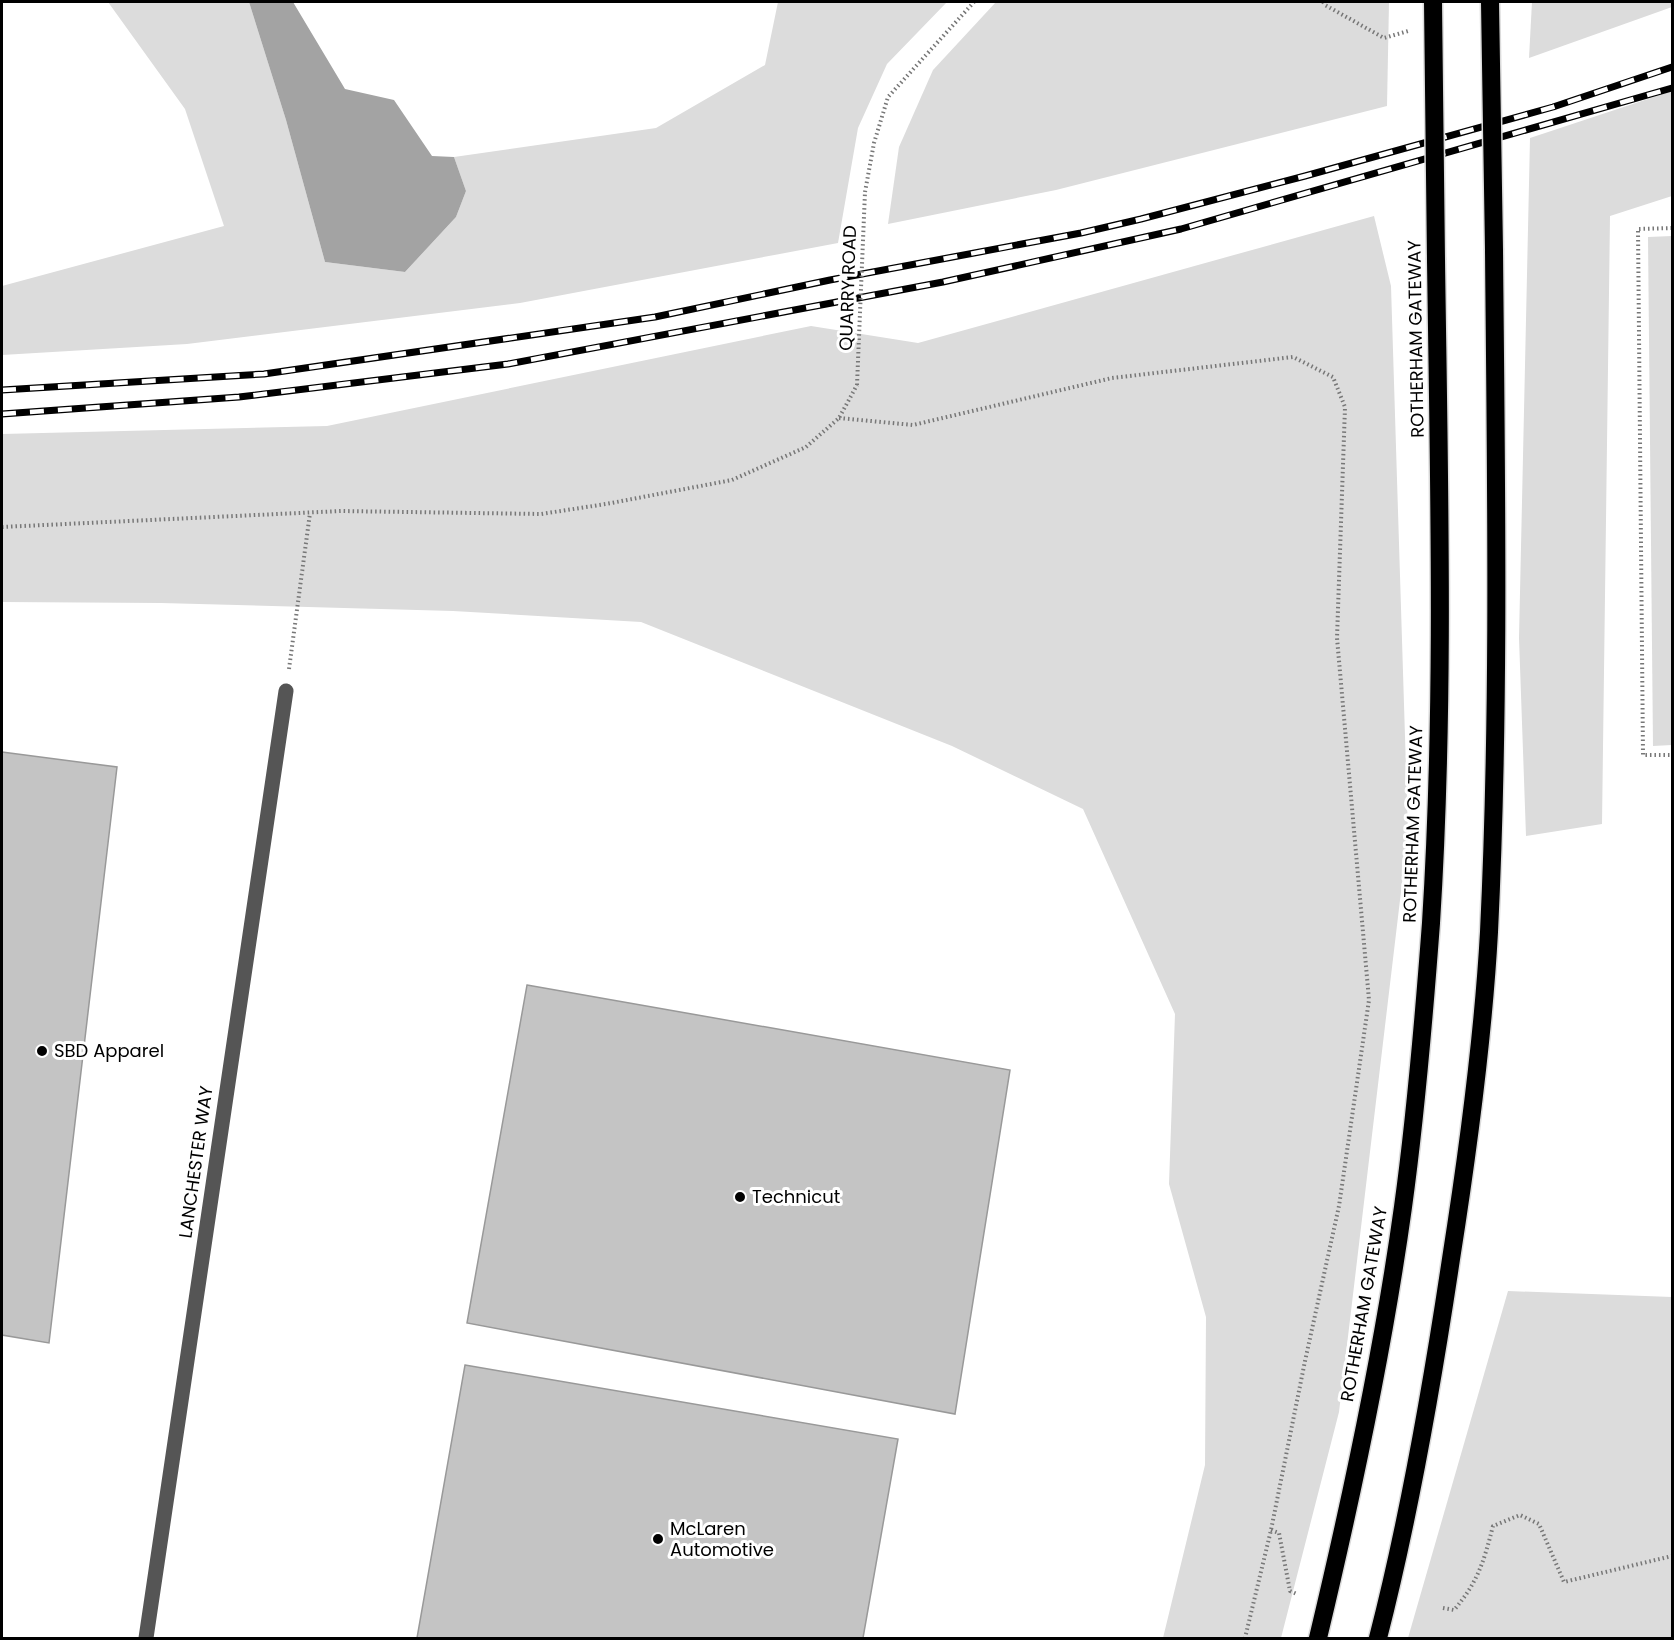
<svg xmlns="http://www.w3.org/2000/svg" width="1674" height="1640" viewBox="0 0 1674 1640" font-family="Poppins,sans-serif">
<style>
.green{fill:#dcdcdc}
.water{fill:#a3a3a3}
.building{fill:#c4c4c4;stroke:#999;stroke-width:1.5}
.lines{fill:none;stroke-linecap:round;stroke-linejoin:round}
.highway-casing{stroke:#dbdbdb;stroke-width:21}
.path{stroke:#777;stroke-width:4;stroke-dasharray:1.5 3;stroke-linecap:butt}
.minor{stroke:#555;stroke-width:15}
.highway{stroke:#000;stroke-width:18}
.rail-casing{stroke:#000;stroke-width:7}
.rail{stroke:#fff;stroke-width:4.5;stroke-dasharray:14;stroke-linecap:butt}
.highway-bridge-casing{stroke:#dbdbdb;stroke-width:21;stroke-linecap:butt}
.path-bridge{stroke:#777;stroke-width:4;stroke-dasharray:1.5 3;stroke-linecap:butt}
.highway-bridge{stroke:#000;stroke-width:18}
.poi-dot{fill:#000;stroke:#fff;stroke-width:2}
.labels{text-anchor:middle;stroke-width:6;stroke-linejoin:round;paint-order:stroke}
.street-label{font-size:18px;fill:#000;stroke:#fff}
.poi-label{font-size:18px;fill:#000;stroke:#fff;text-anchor:start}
</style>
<rect width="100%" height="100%" fill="#fff"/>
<g class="green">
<polygon points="108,2 249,2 286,120 325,262 405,272 456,217 466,191 454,157 656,128 765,65 778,2 947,2 887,64 858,128 838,243 520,303 187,344 2,355 2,286 224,226 185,109"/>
<polygon points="996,2 1389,2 1387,106 1056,190 888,224 899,147 933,70"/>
<polygon points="1532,2 1672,2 1672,7 1529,58"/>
<polygon points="1672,91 1672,196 1610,216 1602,824 1526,836 1519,638 1530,138"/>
<polygon points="1374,216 1391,286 1408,833 1339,1412 1281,1638 1163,1638 1205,1465 1206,1317 1169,1184 1175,1014 1083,809 952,746 641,622 453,611 161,603 2,602 2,434 327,426 811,326 918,343"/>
<polygon points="1672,236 1672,745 1653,746 1648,237"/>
<polygon points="1508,1291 1672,1297 1672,1638 1408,1638"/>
</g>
<polygon class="water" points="249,2 293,2 345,89 394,100 432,156 454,157 466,191 456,217 405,272 325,262 286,120"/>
<g class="building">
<polygon points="2,752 117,767 49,1343 2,1335"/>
<polygon points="527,985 1010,1070 955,1414 467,1323"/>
<polygon points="465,1365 898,1439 863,1638 417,1638"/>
</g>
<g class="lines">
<g class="highway-casing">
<g id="highway">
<path d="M1318,1638c34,-142 65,-286 85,-431 13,-94 21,-190 28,-284 14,-221 8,-442 5,-663"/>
<path d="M1378,1638c32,-124 54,-252 73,-379 17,-108 32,-218 38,-327 11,-227 7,-455 5,-682"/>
</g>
</g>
<g class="path">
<polyline points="1323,2 1325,5 1384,38 1408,31"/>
<polyline points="865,192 874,143 888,97 974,2"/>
<polyline points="1672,228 1638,229 1643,755 1672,755"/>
<polyline points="839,418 913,425 1112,378 1293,357 1333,377 1345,407 1337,638 1369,1000 1339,1206 1305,1361 1271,1530 1245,1638"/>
<polyline points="2,527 341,511 541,514 606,504 732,480 806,447 839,418 857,385"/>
<polyline points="289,669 310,513"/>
<polyline points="1271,1530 1279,1533 1290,1591 1297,1594"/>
<path d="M1443,1608l11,2c24,-28 30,-49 39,-84l27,-11 19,9 25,58 108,-26"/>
</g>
<polyline class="minor" points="146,1638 286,691"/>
<use href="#highway" class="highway"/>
<g class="rail-casing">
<g id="rail">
<polyline points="2,390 264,374 655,317 830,280 1081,233 1141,219 1305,176 1553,107 1672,67"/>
<polyline points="2,414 239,397 508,364 943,282 1181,229 1672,88"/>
</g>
</g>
<use href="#rail" class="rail"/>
<g class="highway-bridge-casing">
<g id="highway-bridge">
<polyline points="1433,2 1436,260"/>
<polyline points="1490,2 1494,250"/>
</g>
</g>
<polyline class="path-bridge" points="857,385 865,192"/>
<use href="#highway-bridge" class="highway-bridge"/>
</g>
<g class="poi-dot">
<circle cx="42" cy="1051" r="6"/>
<circle cx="740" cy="1197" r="6"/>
<circle cx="658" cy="1539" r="6"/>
</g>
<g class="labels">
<g class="street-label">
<text transform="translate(848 288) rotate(-88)" y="6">QUARRY ROAD</text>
<text transform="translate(1416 339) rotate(-91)" y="6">ROTHERHAM GATEWAY</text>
<text transform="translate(1413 824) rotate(-88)" y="6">ROTHERHAM GATEWAY</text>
<text transform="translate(196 1162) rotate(-82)" y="6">LANCHESTER WAY</text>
<text transform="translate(1364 1304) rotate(-80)" y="6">ROTHERHAM GATEWAY</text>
</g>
<g class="poi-label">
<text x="54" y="1057">SBD Apparel</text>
<text x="752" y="1203">Technicut</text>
<text x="670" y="1535">McLaren<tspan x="670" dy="21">Automotive</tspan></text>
</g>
</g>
<rect width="1674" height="1640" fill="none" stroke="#000000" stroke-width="6"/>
</svg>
